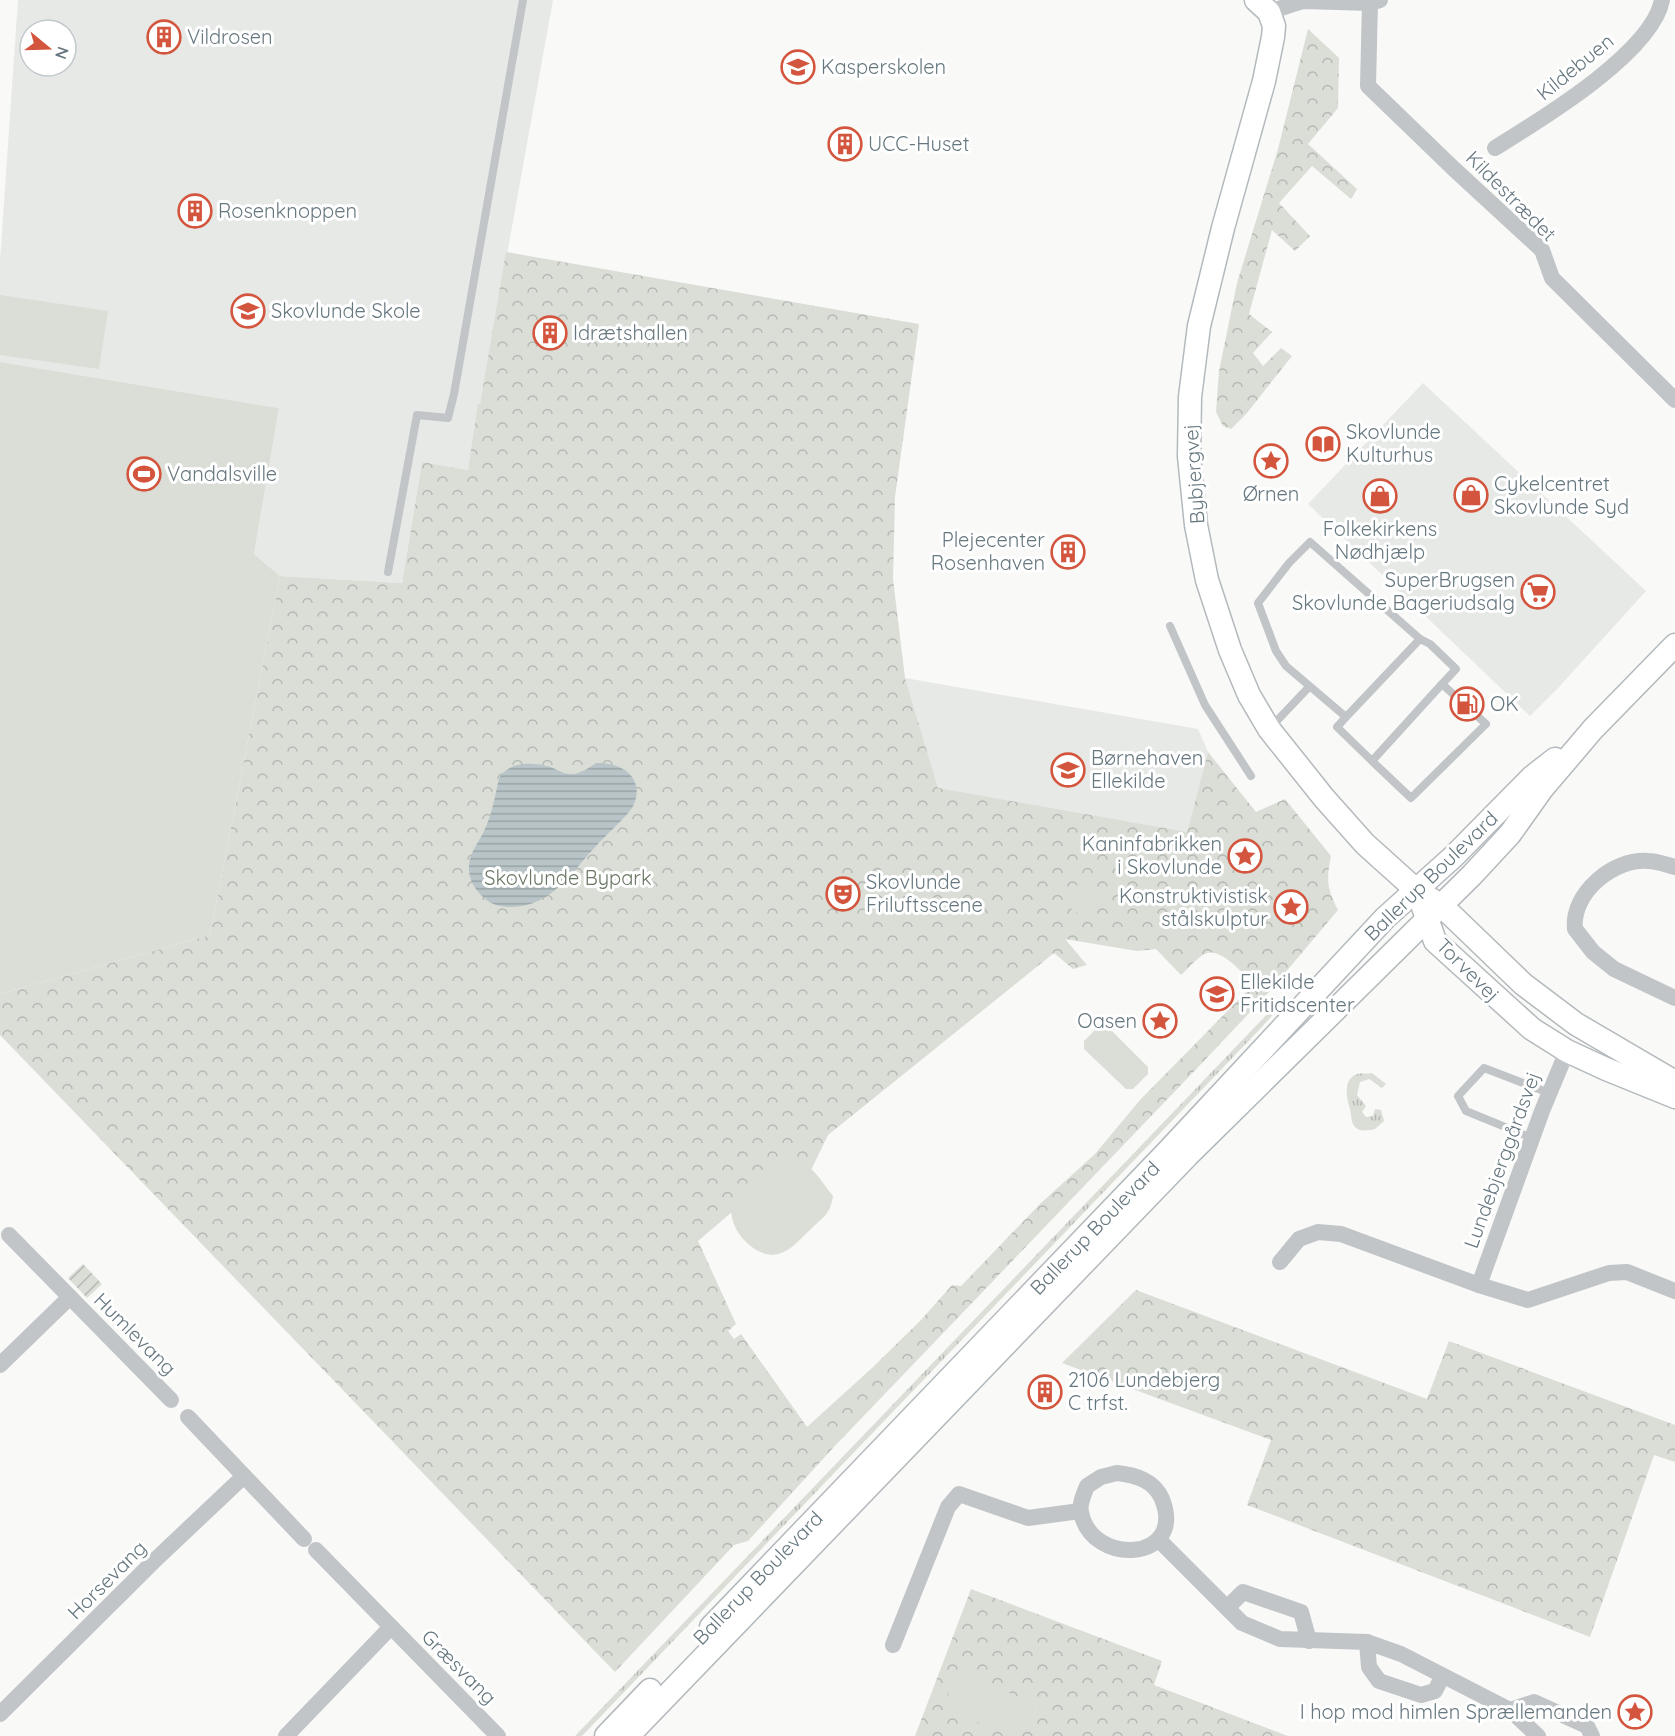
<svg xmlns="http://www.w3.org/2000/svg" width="1675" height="1736" viewBox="0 0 1675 1736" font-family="Quicksand,sans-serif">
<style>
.built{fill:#e7e9e7;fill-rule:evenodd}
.grass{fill:url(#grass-tufts)}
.forest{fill:url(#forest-crowns);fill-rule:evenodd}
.garden{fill:url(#garden-furrows)}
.pitch{fill:#daded7}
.water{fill:url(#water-rules)}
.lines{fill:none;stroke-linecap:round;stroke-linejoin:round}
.secondary-casing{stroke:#b3b9bd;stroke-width:25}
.lane{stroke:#c1c5c8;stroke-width:8}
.street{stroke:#c1c5c8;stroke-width:16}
.secondary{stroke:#fff;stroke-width:22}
.labels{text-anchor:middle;stroke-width:6;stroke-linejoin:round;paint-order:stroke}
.poi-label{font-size:20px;fill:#66777f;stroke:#fff;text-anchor:start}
.street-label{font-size:20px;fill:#66777f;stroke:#fff}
.park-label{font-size:20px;fill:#6a7865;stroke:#fff}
</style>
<defs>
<pattern id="grass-tufts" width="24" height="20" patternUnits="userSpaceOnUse" patternTransform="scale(1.5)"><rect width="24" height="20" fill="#daded7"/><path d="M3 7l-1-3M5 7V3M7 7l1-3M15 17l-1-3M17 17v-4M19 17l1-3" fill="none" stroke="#b5b9b4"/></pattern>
<pattern id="forest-crowns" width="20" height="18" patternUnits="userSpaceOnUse" patternTransform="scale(1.5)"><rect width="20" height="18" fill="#daded7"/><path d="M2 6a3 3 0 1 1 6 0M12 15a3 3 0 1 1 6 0" fill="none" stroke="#b5b9b4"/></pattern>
<pattern id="garden-furrows" width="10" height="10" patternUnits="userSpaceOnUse" patternTransform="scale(1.5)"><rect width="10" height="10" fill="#daded7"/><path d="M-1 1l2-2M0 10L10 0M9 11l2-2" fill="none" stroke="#b5b9b4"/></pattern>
<pattern id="water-rules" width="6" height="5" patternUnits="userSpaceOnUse" patternTransform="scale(1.5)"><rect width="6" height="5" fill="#b8c4c7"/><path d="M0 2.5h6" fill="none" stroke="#99a4a7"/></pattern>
</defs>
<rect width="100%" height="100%" fill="#f9f9f7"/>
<g class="built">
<path d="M18,0h535l-85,470 -46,-8 -20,121 -122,-7 -26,-22 25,-146 -279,-46v-101zM30,30h36v36h-36z"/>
<polygon points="1423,383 1646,591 1559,687 1530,716 1308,504"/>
<polygon points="905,678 1198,729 1208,752 1187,832 938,789"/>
</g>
<g class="grass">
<polygon points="1275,1006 1278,1009 1259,1030 582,1736 575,1736"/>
<path d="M1372,1073l14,11 -4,4 -13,-9 -9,3 -3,13 9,11 -4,6 4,5 7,-1 2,-7 6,1 3,11 -9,8c-4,1 -10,2 -15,1 -10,-4 -8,-13 -10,-21 -3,-11 -8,-29 7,-35 4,-1 11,0 15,-1z"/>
</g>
<g class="forest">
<polygon points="1308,29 1339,58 1338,108 1308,144 1357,189 1351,199 1312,166 1279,203 1310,236 1295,251 1272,230 1249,314 1272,332 1253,353 1263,366 1281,348 1292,356 1247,413 1231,429 1223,426 1216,412 1219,371 1237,283 1278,149"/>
<path d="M506,252l413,72 -24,173 -2,82 12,99 33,110 249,44 21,-80 48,60 29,-13 46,57c-5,24 -4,32 7,54l-69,82 -66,70 -371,387 -84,92 -14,4 -119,127 -615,-637v-41l210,-59 70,-359 122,7 20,-121 46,8 10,-66h2zM1065,939l72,12 19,-2 25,26c8,-7 17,-19 26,-22 15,-5 37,22 47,31l-114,116 -45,54 -54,49 -80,83 -9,-1 -32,36 -48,47 -65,59 -66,-93 -7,5 -6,-8 8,-7 -38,-83 88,-75 25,4 17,-35 226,-182 19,16 14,-4z"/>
<polygon points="1136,1290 1427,1399 1449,1341 1675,1425 1675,1462 1654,1455 1590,1637 1247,1505 1271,1440 1062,1363"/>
<polygon points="971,1589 1162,1661 1154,1685 1288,1736 915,1736"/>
</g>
<polygon class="garden" points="83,1264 102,1284 87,1298 68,1278"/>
<g class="pitch">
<polygon points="0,295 108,311 99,369 0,355"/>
<polygon points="0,362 279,408 254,554 280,576 210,935 0,994"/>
<path d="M1077,885h11l9,17c-4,12 -22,17 -28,3 -1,-3 -1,-7 -2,-10z"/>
<polygon points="1100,1025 1107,1026 1148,1067 1148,1074 1133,1089 1126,1089 1084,1049 1084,1041"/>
<path d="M787,1159c23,0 33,21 46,37 -3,19 -9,20 -22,33 -10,9 -20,22 -33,25 -23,6 -54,-28 -45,-51 5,-15 34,-32 47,-42z"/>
<polygon points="959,1670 1035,1704 1020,1736 1008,1736 943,1707"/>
</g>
<path class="water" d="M596,763c24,-1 49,13 38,41 -3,9 -29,32 -37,41 -25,26 -44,61 -85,62 -11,0 -21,-2 -29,-10 -9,-8 -15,-19 -14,-32 1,-13 10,-23 15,-34 8,-16 11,-35 15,-53 10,-16 30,-16 48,-12 7,1 15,8 23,8 9,1 19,-6 26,-11z"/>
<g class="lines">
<g class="secondary-casing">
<g id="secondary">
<polyline points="1256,0 1269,12 1274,26 1273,37 1264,81 1223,228 1199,326 1190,397 1189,456 1196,525 1207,580 1230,650 1249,695 1269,729 1324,798 1365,844 1415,889 1442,906 1523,984 1576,1024 1675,1082"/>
<polyline points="1423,907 1435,941 1532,1029 1567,1051 1606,1069 1675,1097"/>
<polyline points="711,1627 1168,1151 1385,918 1454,856 1532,777 1555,759"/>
<polyline points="606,1736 650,1690"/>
<polyline points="628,1736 1188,1155 1472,875 1510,834 1542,789 1593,729 1675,645"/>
</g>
</g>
<g class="lane">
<polyline points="388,572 417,415 448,418 454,394 523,0"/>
<polyline points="1170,626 1205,705 1251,776"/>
<polyline points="1420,639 1430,644 1456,669 1442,684"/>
<polyline points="1346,717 1286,666 1276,651 1258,603 1289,563 1310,542 1420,639 1346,717 1337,727 1372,761 1442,684 1486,724 1411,798 1372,761"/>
<polyline points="1270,728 1309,687"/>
<polyline points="1532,1138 1466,1111 1458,1096 1484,1068 1549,1093"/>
</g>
<g class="street">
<polyline points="1370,3 1368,86 1454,169 1542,250 1552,278 1675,400"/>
<polyline points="1269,12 1303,1 1370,3 1380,0"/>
<path d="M1495,148c45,-28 157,-95 167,-148"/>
<path d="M1675,867c-8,-2 -18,-6 -27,-6 -34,-3 -77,32 -73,68l18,23 21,17 61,29"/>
<polyline points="9,1235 171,1400"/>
<polyline points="1280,1262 1299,1239 1318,1232 1341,1234 1479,1285 1528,1300 1609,1273 1627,1272 1675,1291"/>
<polyline points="1479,1285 1542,1111 1567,1051"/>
<polyline points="0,1365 70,1297"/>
<polyline points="188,1417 304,1539"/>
<path d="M1117,1473c18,2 37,7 45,26 25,63 -71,68 -81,13 -2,-8 3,-18 6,-26l14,-9z"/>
<polyline points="1159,1540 1242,1623 1280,1639 1367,1642 1401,1654 1510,1710 1538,1736"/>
<polyline points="316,1550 498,1736"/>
<polyline points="1227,1608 1243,1592 1301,1612 1309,1641"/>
<polyline points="1367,1642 1369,1667 1379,1681 1421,1695 1435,1691 1442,1677"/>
<polyline points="893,1645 948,1507 959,1494 1028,1518 1080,1511"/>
<polyline points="1510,1710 1534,1702 1587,1726 1592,1736"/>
<polyline points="0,1714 153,1562 244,1476"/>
<polyline points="286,1736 391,1627"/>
</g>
<use href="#secondary" class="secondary"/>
</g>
<defs>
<g id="building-ring" transform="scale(1.725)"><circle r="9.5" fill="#fff" stroke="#d3553d" stroke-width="1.5"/><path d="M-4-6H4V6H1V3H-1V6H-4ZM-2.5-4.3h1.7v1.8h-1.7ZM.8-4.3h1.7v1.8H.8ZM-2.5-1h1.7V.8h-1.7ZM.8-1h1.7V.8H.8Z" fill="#d3553d"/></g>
<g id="school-ring" transform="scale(1.725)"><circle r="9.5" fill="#fff" stroke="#d3553d" stroke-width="1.5"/><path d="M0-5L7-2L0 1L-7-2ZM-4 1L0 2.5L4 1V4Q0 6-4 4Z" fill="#d3553d"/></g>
<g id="library-ring" transform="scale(1.725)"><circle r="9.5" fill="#fff" stroke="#d3553d" stroke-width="1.5"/><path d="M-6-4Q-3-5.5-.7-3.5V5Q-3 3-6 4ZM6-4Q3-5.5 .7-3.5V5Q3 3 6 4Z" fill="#d3553d"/></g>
<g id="sight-ring" transform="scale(1.725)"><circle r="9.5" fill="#fff" stroke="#d3553d" stroke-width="1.5"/><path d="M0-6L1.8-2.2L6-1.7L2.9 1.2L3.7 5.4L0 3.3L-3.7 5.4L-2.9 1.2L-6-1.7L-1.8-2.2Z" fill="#d3553d"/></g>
<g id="stadium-ring" transform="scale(1.725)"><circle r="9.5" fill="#fff" stroke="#d3553d" stroke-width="1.5"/><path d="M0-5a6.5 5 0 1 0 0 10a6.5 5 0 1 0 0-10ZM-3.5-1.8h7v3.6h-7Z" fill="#d3553d"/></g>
<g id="shop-ring" transform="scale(1.725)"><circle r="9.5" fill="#fff" stroke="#d3553d" stroke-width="1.5"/><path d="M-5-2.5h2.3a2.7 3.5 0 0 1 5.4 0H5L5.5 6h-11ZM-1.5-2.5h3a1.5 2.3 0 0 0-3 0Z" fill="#d3553d"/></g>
<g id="supermarket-ring" transform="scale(1.725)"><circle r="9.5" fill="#fff" stroke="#d3553d" stroke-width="1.5"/><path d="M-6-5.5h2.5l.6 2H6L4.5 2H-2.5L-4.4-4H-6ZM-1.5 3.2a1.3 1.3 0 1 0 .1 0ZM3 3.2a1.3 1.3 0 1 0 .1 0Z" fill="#d3553d"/></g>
<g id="fuel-ring" transform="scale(1.725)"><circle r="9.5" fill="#fff" stroke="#d3553d" stroke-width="1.5"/><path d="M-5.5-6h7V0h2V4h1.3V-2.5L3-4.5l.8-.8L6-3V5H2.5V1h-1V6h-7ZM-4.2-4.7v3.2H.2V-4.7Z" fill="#d3553d"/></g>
<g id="theatre-ring" transform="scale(1.725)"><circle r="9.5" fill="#fff" stroke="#d3553d" stroke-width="1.5"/><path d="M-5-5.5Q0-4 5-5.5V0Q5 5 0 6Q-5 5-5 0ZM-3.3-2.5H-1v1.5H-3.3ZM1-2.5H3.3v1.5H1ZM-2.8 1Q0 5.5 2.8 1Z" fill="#d3553d"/></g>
</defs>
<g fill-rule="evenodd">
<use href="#building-ring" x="164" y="37"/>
<use href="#school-ring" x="798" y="67"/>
<use href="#building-ring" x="845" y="144"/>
<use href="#building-ring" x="195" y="211"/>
<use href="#school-ring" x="248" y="311"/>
<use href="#building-ring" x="550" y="333"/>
<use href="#library-ring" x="1323" y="444"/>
<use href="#sight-ring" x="1271" y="461"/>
<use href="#stadium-ring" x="144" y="474"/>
<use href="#shop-ring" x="1471" y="495"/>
<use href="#shop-ring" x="1380" y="496"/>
<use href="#building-ring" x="1068" y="552"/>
<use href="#supermarket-ring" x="1538" y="592"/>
<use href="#fuel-ring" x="1467" y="704"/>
<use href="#school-ring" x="1068" y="770"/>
<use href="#sight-ring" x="1245" y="856"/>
<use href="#theatre-ring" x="843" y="894"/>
<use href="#sight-ring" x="1291" y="907"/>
<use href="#school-ring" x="1217" y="994"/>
<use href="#sight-ring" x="1160" y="1021"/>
<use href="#building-ring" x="1045" y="1392"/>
<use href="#sight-ring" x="1635" y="1712"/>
</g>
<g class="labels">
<g class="poi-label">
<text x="187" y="44">Vildrosen</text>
<text x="821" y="74">Kasperskolen</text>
<text x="868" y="151">UCC-Huset</text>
<text x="218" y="218">Rosenknoppen</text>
<text x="271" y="318">Skovlunde Skole</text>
<text x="573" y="340">Idrætshallen</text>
<text x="1346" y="439">Skovlunde<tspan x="1346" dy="23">Kulturhus</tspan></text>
<text x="167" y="481">Vandalsville</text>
<text x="1494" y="491">Cykelcentret<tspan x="1494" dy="23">Skovlunde Syd</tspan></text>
<text x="1271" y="501" text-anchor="middle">Ørnen</text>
<text x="1380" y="536" text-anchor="middle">Folkekirkens<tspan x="1380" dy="23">Nødhjælp</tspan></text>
<text x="1045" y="547" text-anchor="end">Plejecenter<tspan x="1045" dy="23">Rosenhaven</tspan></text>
<text x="1515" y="587" text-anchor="end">SuperBrugsen<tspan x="1515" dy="23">Skovlunde Bageriudsalg</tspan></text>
<text x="1490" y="711">OK</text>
<text x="1091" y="765">Børnehaven<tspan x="1091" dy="23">Ellekilde</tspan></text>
<text x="1222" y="851" text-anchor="end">Kaninfabrikken<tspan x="1222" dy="23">i Skovlunde</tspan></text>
<text x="866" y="889">Skovlunde<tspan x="866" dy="23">Friluftsscene</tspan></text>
<text x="1268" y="903" text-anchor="end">Konstruktivistisk<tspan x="1268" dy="23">stålskulptur</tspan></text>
<text x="1240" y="989">Ellekilde<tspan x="1240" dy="23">Fritidscenter</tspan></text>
<text x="1137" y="1028" text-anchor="end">Oasen</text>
<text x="1068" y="1387">2106 Lundebjerg<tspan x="1068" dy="23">C trfst.</tspan></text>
<text x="1612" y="1719" text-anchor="end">I hop mod himlen Sprællemanden</text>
</g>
<g class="street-label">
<text transform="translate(1575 67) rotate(-39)" y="7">Kildebuen</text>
<text transform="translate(1511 196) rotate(45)" y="7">Kildestrædet</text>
<text transform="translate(1194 474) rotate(-94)" y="7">Bybjergvej</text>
<text transform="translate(1431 876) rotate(-44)" y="7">Ballerup Boulevard</text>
<text transform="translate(1468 970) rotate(45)" y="7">Torvevej</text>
<text transform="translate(1502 1160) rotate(-70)" y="7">Lundebjerggårdsvej</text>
<text transform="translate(1095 1228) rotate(-46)" y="7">Ballerup Boulevard</text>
<text transform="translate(135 1334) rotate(45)" y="7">Humlevang</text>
<text transform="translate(758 1578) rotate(-46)" y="7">Ballerup Boulevard</text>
<text transform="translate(107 1580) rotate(-45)" y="7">Horsevang</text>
<text transform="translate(459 1667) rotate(45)" y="7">Græsvang</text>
</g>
<g class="park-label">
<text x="568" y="885">Skovlunde Bypark</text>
</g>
</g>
<g transform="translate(48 48) rotate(109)"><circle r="28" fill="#ffffff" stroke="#c2c9cc" stroke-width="1.5"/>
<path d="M0-4.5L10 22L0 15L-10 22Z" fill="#d3553d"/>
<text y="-9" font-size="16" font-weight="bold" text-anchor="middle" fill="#66777f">N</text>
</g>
</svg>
